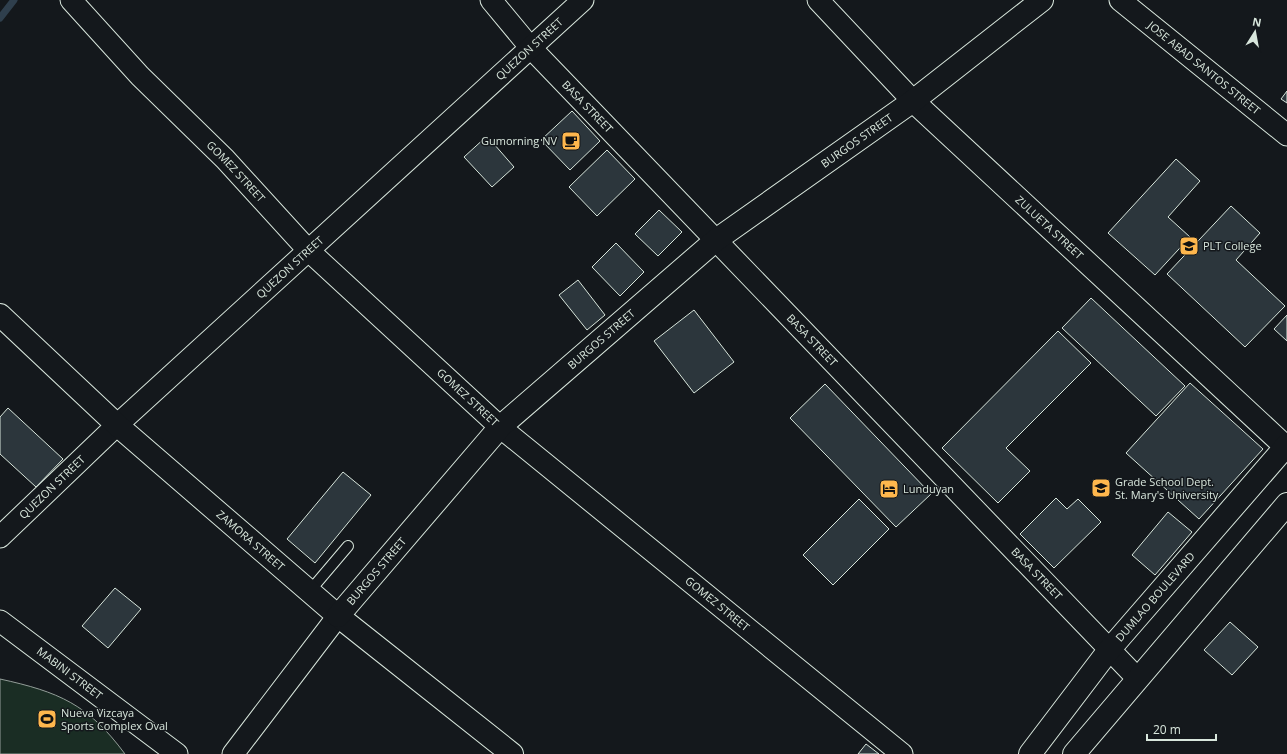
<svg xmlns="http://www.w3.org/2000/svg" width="1287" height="754" viewBox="0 0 1287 754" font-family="'Open Sans',sans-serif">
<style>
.green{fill:#1a2d24;stroke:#939e99}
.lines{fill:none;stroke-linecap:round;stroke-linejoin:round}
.stream{stroke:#2f3f4d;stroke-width:7}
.building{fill:#2c363c;stroke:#d8e6dc}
.service-casing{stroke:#d8e6dc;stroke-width:12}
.minor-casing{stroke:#d8e6dc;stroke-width:23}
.tertiary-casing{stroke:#d8e6dc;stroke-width:24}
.service{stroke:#14181c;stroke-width:10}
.minor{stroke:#14181c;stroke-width:21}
.tertiary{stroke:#14181c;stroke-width:22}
.labels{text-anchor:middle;stroke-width:3;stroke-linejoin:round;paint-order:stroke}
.street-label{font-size:11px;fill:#d8e6dc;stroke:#14181c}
.poi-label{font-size:11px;fill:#d8e6dc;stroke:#14181c;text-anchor:start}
</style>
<rect width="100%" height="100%" fill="#14181c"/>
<path class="green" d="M0,679c59,13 88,25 125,75h-125z"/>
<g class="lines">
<polyline class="stream" points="0,18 14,0"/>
</g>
<g class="building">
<polygon points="1287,91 1287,103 1281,99"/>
<polygon points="572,111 600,141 570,170 541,140"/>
<polygon points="487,136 514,167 492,187 464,157"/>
<polygon points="607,150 635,179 597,216 569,187"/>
<polygon points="1176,159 1200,181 1168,217 1190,237 1155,275 1108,233"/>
<polygon points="1231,206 1260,233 1236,260 1285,306 1245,347 1167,274"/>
<polygon points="659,210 682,232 658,256 635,234"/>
<polygon points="616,243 644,272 620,296 592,267"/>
<polygon points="578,280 605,315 587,330 559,295"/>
<polygon points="1091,298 1185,386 1156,416 1062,328"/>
<polygon points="694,310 734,362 694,393 654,341"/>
<polygon points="1287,315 1287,341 1274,329"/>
<polygon points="1058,331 1091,363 1006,448 1030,471 998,503 942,448"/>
<polygon points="1190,383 1263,449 1199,519 1126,453"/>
<polygon points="825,384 931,494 896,527 790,418"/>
<polygon points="8,408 63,459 36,487 0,454 0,417"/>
<polygon points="343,472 371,495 315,563 287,539"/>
<polygon points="1056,498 1067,509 1078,499 1101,522 1054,568 1020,534"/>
<polygon points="859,499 889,529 833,585 803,555"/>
<polygon points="1168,512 1192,532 1155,575 1132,555"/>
<polygon points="115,588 141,609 108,648 82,626"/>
<polygon points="1230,622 1258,647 1232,675 1204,650"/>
<polygon points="866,744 879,754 858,754"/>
</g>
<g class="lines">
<g class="service-casing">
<polyline id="service" points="309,592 348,546"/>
</g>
<g class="minor-casing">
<g id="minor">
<path id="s1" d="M71,0l69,76 85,83 84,92 191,176 402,327"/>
<path id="s2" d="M491,0l39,47 607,631"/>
<polyline points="818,0 913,101"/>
<path id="s3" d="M1120,0l167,135"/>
<path id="s4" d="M0,537l117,-112 466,-425"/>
<path id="s5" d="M0,621l177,133"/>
<polyline points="233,754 338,616"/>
</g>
</g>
<g class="tertiary-casing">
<g id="tertiary">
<path id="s6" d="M913,101l374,347"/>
<path id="s7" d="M0,315l117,110 221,191 174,138"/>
<path id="s8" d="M338,616l162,-189 216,-187 197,-139 129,-101"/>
<path id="s9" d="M1030,754l79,-104 178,-205"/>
<polyline points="1074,754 1287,504"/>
</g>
</g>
<use href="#service" class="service"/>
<use href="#minor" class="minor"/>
<use href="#tertiary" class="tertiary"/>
</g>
<defs>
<g id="cafe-square" transform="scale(1)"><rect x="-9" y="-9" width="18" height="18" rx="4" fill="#ffb74d" stroke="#14181c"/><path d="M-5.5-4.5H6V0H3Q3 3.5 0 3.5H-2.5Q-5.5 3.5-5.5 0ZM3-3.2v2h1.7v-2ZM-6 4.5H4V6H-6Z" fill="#111"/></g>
<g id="university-square" transform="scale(1)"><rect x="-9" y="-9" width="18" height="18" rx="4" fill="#ffb74d" stroke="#14181c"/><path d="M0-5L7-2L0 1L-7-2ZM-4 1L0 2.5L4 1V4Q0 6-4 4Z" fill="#111"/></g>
<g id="school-square" transform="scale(1)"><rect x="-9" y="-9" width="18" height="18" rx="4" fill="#ffb74d" stroke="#14181c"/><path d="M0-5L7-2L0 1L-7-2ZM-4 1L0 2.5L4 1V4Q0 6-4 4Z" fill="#111"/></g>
<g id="hotel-square" transform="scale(1)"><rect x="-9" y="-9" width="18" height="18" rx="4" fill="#ffb74d" stroke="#14181c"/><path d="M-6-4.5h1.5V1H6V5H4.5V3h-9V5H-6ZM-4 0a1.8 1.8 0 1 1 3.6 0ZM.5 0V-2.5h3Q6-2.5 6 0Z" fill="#111"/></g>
<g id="stadium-square" transform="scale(1)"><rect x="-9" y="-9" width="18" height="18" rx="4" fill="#ffb74d" stroke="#14181c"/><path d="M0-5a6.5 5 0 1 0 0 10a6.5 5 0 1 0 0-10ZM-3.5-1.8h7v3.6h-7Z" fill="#111"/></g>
</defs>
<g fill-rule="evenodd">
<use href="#cafe-square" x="571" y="141"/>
<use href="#university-square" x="1189" y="246"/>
<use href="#school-square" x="1101" y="488"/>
<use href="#hotel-square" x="889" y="489"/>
<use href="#stadium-square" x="47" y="719"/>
</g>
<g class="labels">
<g class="street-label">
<text dy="4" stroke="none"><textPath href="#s4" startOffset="720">QUEZON STREET</textPath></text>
<text dy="4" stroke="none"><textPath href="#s3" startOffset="108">JOSE ABAD SANTOS STREET</textPath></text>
<text dy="4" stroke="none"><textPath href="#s2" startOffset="144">BASA STREET</textPath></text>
<text dy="4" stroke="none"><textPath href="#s8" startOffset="707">BURGOS STREET</textPath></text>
<text dy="4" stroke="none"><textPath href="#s1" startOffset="238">GOMEZ STREET</textPath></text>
<text dy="4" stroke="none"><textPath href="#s6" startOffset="186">ZULUETA STREET</textPath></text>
<text dy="4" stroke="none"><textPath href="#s4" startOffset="396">QUEZON STREET</textPath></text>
<text dy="4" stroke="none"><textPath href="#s8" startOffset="383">BURGOS STREET</textPath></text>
<text dy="4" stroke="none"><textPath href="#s2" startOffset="468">BASA STREET</textPath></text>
<text dy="4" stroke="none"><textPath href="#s1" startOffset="562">GOMEZ STREET</textPath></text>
<text dy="4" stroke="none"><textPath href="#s4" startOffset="72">QUEZON STREET</textPath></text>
<text dy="4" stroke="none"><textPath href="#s7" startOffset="337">ZAMORA STREET</textPath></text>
<text dy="4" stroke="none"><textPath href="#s8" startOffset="59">BURGOS STREET</textPath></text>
<text dy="4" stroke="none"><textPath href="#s2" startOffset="792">BASA STREET</textPath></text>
<text dy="4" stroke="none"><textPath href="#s9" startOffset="201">DUMLAO BOULEVARD</textPath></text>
<text dy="4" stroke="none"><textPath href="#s1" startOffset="886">GOMEZ STREET</textPath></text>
<text dy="4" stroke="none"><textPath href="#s5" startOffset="87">MABINI STREET</textPath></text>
</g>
<g class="poi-label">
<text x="557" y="145" text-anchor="end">Gumorning NV</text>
<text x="1203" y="250">PLT College</text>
<text x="1115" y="486">Grade School Dept.<tspan x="1115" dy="13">St. Mary's University</tspan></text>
<text x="903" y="493">Lunduyan</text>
<text x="61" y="717">Nueva Vizcaya<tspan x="61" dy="13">Sports Complex Oval</tspan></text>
</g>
</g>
<g transform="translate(1255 32) rotate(11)" stroke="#14181c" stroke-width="3" paint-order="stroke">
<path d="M0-3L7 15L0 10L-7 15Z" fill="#d8e6dc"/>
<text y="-6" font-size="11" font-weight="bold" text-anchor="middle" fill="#d8e6dc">N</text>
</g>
<path d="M1147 734v6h69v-6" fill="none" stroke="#d8e6dc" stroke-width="2"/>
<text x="1153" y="734" font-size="12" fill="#d8e6dc" stroke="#14181c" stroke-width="3" paint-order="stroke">20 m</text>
</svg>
